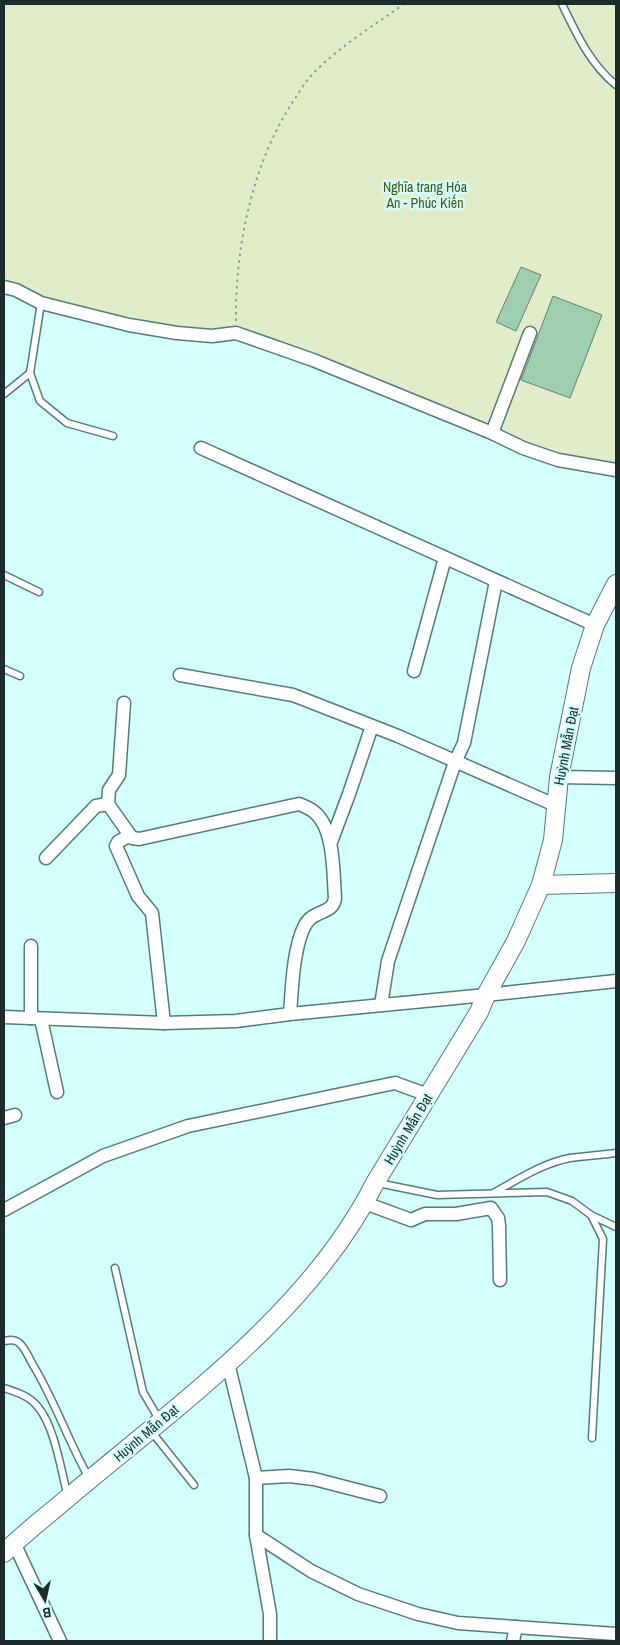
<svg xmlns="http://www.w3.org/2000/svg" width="620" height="1645" viewBox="0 0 620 1645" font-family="'Archivo Narrow',sans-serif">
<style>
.green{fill:#e1edc9}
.building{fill:#9dcfb0;stroke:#64816e}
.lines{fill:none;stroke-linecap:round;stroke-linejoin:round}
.service-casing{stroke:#537b78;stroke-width:9}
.minor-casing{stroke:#537b78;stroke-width:15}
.secondary-casing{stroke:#537b78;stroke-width:20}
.path{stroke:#81a19f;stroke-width:2;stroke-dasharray:2.5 4;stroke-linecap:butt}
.service{stroke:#fff;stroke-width:6}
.minor{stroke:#fff;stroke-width:12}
.secondary{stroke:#fff;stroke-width:18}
.labels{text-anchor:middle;stroke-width:4.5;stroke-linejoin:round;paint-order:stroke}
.park-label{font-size:14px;fill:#47580d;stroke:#d3fffc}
.street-label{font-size:14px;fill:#1b2c2b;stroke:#d3fffc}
</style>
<rect width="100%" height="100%" fill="#d3fffc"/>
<polygon class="green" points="4,4 616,4 616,466 558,456 317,357 213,332 131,322 44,299 4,283"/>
<g class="building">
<polygon points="521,267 541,275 516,331 496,322"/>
<polygon points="553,296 602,315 570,398 521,380"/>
</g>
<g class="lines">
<g class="service-casing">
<g id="service">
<path d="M562,4c14,29 28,60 54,81"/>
<polyline points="41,303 30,373 40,401 67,423 113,436"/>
<polyline points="4,394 30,373"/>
<polyline points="4,575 39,592"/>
<polyline points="4,669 20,676"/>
<polyline points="378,1183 437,1195 547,1192 572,1201 591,1215 616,1227"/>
<path d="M495,1192c24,-13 48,-29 75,-34 15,-2 31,-3 46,-5"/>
<polyline points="591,1215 603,1239 592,1438"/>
<polyline points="115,1268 143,1392 160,1421"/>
<path d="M4,1341c5,-1 10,-2 14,1 7,5 11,16 15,23 22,36 35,76 56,113"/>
<path d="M4,1388c12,4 26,8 34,19 17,20 23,64 30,90"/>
<polyline points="151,1431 194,1485"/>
</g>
</g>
<g class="minor-casing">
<g id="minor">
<polyline points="4,287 16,290 41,303 129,325 177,333 212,336 236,333 313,360 492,433 523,448 558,460 616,470"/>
<polyline points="492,433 530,333"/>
<polyline points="201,448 595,625"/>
<polyline points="414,671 445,558"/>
<polyline points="180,675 293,695 398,736 555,805"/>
<polyline points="559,777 616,778"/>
<polyline points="108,804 109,790 119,775 124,703"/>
<polyline points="130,835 118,842 116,846 138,896 152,913 164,1023"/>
<polyline points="331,842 349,794 372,726"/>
<path d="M46,858l50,-52 12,-2 24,34 7,1 160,-35c5,2 10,4 14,7 22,16 20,62 22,87 -2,17 -21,11 -30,27 -12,23 -13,63 -15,89"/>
<polyline points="381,1005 388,961 455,762 464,743 496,581"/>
<polyline points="4,1017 164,1023 236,1021 290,1014 486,995 616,981"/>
<polyline points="31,1018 31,946"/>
<polyline points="41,1019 57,1092"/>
<polyline points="4,1118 15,1115"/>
<polyline points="365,1203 411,1220 425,1214 456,1214 491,1208 498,1218 499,1225 500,1280"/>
<polyline points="4,1210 103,1156 188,1126 395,1083 428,1095"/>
<polyline points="228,1363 256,1478 256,1535 270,1614 270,1641"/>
<polyline points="256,1478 289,1476 314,1479 380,1496"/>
<polyline points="256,1535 311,1571 358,1594 418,1614 458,1623 616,1634"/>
<polyline points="14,1543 60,1641"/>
<polyline points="513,1641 516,1627"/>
</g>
</g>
<g class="secondary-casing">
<g id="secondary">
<polyline points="541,885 616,883"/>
<path d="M4,1553c20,-20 44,-38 66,-57 108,-91 240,-184 305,-313l104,-171 7,-17 30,-54 25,-56 12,-45 6,-63 22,-109 14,-43 21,-41"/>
</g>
</g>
<path class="path" d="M236,321c-1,-75 17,-161 60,-224 4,-6 8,-13 13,-19 27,-30 63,-51 95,-74"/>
<use href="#service" class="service"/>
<use href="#minor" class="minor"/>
<use href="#secondary" class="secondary"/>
</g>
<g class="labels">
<g class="park-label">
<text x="425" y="192">Nghĩa trang Hóa<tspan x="425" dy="16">An - Phúc Kiến</tspan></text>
</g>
<g class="street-label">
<text transform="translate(566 746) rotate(-79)" y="5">Huỳnh Mẫn Đạt</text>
<text transform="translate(408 1129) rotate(-59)" y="5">Huỳnh Mẫn Đạt</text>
<text transform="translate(146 1433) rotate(-40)" y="5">Huỳnh Mẫn Đạt</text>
</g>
</g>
<rect width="620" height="1645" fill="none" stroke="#1b2c2b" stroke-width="10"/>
<g transform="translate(45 1600) rotate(171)" stroke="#d3fffc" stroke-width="4" paint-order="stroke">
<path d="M0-4L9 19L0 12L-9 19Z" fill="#1b2c2b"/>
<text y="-8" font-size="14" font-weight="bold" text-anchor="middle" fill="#1b2c2b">B</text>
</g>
</svg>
